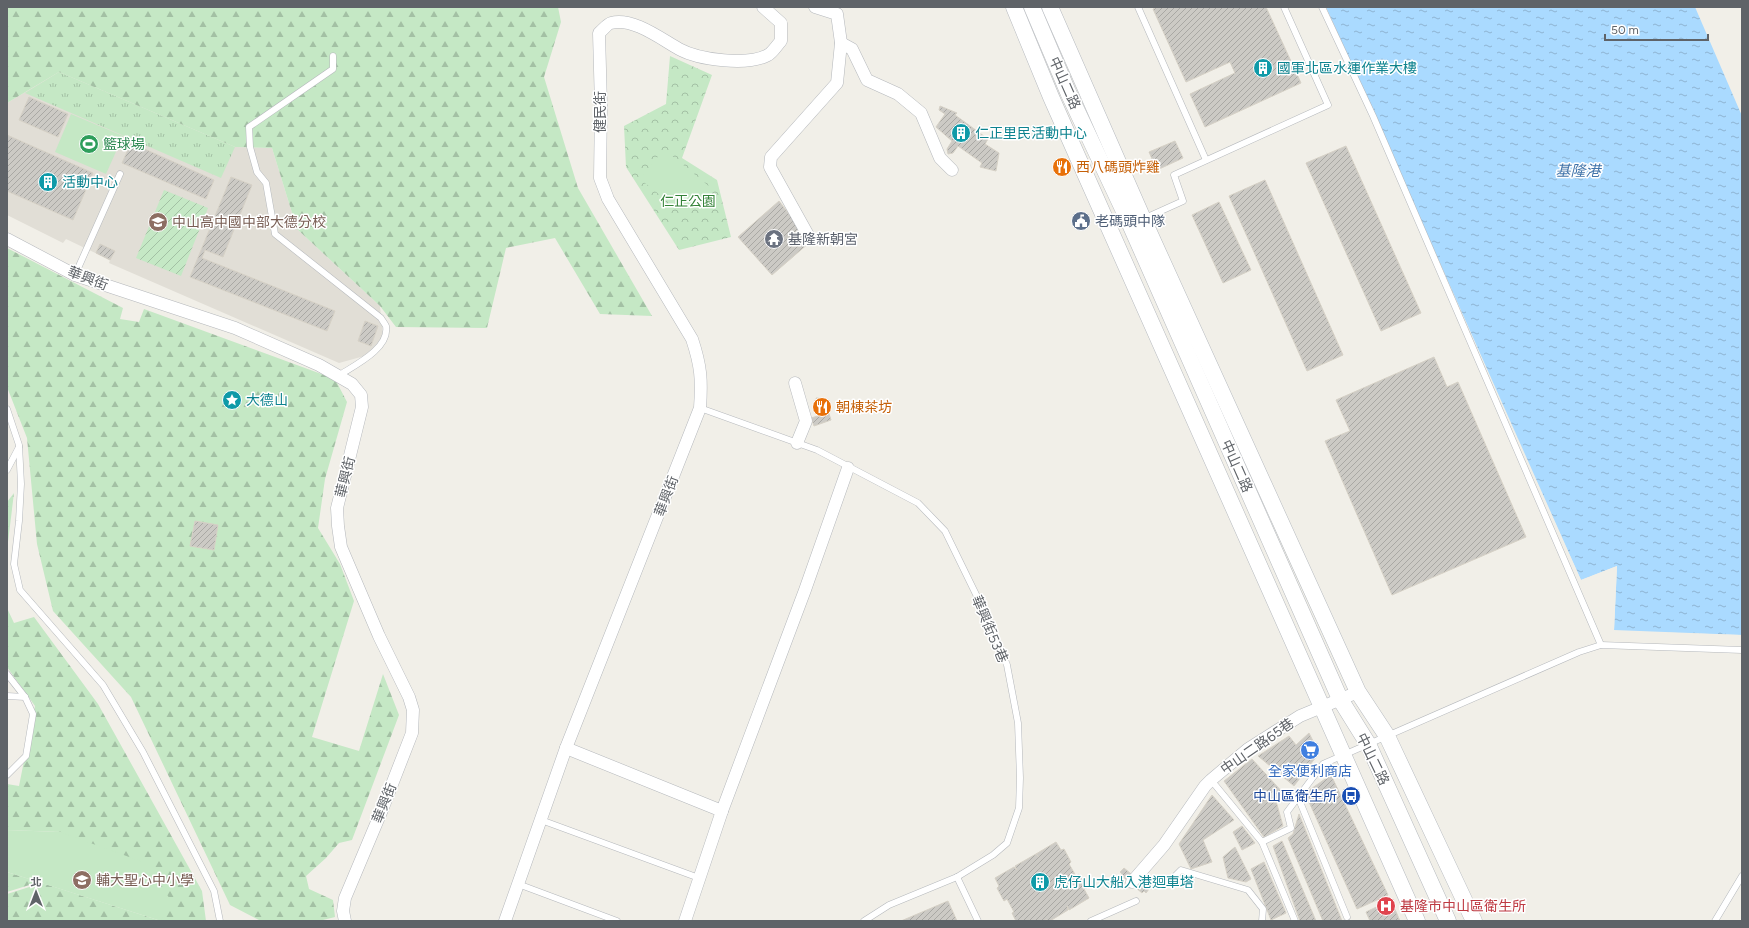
<svg xmlns="http://www.w3.org/2000/svg" width="1749" height="928" viewBox="0 0 1749 928" font-family="Figtree,'Noto Sans TC',sans-serif">
<style>
.education{fill:#e1ded6}
.grass{fill:url(#grass-tufts)}
.forest{fill:url(#forest-firs)}
.park{fill:url(#park-crowns)}
.garden{fill:url(#garden-furrows)}
.pitch{fill:#c5e8c5}
.water{fill:url(#water-ripples)}
.pier{fill:#f1efe8}
.building{fill:url(#building-hatch);stroke:#d6d1c6}
.lines{fill:none;stroke-linecap:round;stroke-linejoin:round}
.lane-casing{stroke:#b5b8bc;stroke-width:7}
.street-casing{stroke:#b5b8bc;stroke-width:13}
.secondary-casing{stroke:#b6babf;stroke-width:17}
.lane{stroke:#fff;stroke-width:6}
.street{stroke:#fff;stroke-width:12}
.secondary{stroke:#fff;stroke-width:16}
.labels{text-anchor:middle;stroke-width:3;stroke-linejoin:round;paint-order:stroke}
.culture-label{font-size:14px;fill:#0d838f;stroke:#fff;text-anchor:start}
.street-label{font-size:14px;fill:#5f6368;stroke:#fff}
.leisure-label{font-size:14px;fill:#27864d;stroke:#fff;text-anchor:start}
.food-label{font-size:14px;fill:#c56008;stroke:#fff;text-anchor:start}
.park-label{font-size:14px;fill:#348238;stroke:#fff}
.service-label{font-size:14px;fill:#4e5e75;stroke:#fff;text-anchor:start}
.education-label{font-size:14px;fill:#785e54;stroke:#fff;text-anchor:start}
.worship-label{font-size:14px;fill:#5b616d;stroke:#fff;text-anchor:start}
.shop-label{font-size:14px;fill:#366cbe;stroke:#fff}
.transit-label{font-size:14px;fill:#164399;stroke:#fff;text-anchor:end}
.health-label{font-size:14px;fill:#be3a42;stroke:#fff;text-anchor:start}
.water-label{font-size:15px;font-style:italic;fill:#4174aa;stroke:#fff}
</style>
<defs>
<pattern id="grass-tufts" width="24" height="20" patternUnits="userSpaceOnUse"><rect width="24" height="20" fill="#c5e8c5"/><path d="M3 7l-1-3M5 7V3M7 7l1-3M15 17l-1-3M17 17v-4M19 17l1-3" fill="none" stroke="#a3c0a4"/></pattern>
<pattern id="forest-firs" width="22" height="20" patternUnits="userSpaceOnUse"><rect width="22" height="20" fill="#c5e8c5"/><path d="M5 1l3.5 6h-7zM16 11l3.5 6h-7z" fill="#a3c0a4"/></pattern>
<pattern id="park-crowns" width="20" height="18" patternUnits="userSpaceOnUse"><rect width="20" height="18" fill="#c5e8c5"/><path d="M2 6a3 3 0 1 1 6 0M12 15a3 3 0 1 1 6 0" fill="none" stroke="#a3c0a4"/></pattern>
<pattern id="garden-furrows" width="10" height="10" patternUnits="userSpaceOnUse"><rect width="10" height="10" fill="#c5e8c5"/><path d="M-1 1l2-2M0 10L10 0M9 11l2-2" fill="none" stroke="#a3c0a4"/></pattern>
<pattern id="water-ripples" width="26" height="14" patternUnits="userSpaceOnUse"><rect width="26" height="14" fill="#aadaff"/><path d="M2 4q2-2 4 0t4 0M15 11q2-2 4 0t4 0" fill="none" stroke="#8eb4d2"/></pattern>
<pattern id="building-hatch" width="6" height="6" patternUnits="userSpaceOnUse"><rect width="6" height="6" fill="#cccac5"/><path d="M-1 1l2-2M0 6l6-6M5 7l2-2" fill="none" stroke="#a9a8a4"/></pattern>
</defs>
<rect width="100%" height="100%" fill="#f1efe8"/>
<polygon class="education" points="59,72 235,147 272,148 297,229 380,306 383,337 368,355 339,363 109,263 110,260 66,239 63,243 7,215 7,103"/>
<polygon class="grass" points="59,72 235,147 221,178 25,93"/>
<g class="forest">
<polygon points="7,7 558,7 561,22 544,77 578,188 652,316 600,314 555,238 506,248 487,328 396,327 380,306 297,229 272,148 235,147 59,72 7,103"/>
<polygon points="7,248 123,308 120,319 139,322 144,309 335,379 347,402 325,479 318,528 340,564 354,601 312,737 359,751 383,674 399,715 352,840 339,843 326,858 306,876 309,889 333,900 335,917 319,921 261,921 230,905 131,697 53,611 37,544 27,438 7,387"/>
<polygon points="14,493 7,550 7,502"/>
<polygon points="7,608 14,623 34,617 98,704 202,891 206,921 7,921 7,894 42,883 161,921 60,832 7,830 7,784 19,786 35,706 7,667"/>
<polygon points="7,872 39,882 7,892"/>
</g>
<polygon class="park" points="670,56 712,75 682,158 717,180 731,237 679,250 626,167 624,126 666,104"/>
<polygon class="garden" points="164,190 208,208 181,276 136,258"/>
<g class="pitch">
<polygon points="71,114 123,136 106,174 55,152"/>
<polygon points="664,149 711,188 687,217 640,179"/>
<polygon points="7,830 60,832 143,862 170,899 161,921 7,872"/>
</g>
<polygon class="water" points="1326,7 1695,7 1742,116 1742,635 1614,631 1617,566 1581,580"/>
<polygon class="pier" points="1474,344 1581,580 1617,566 1614,630 1742,635 1742,637 1612,632 1615,569 1581,582 1579,581"/>
<g class="building">
<polygon points="1157,7 1266,7 1301,83 1205,127 1190,94 1235,73 1230,62 1186,82 1153,9"/>
<polygon points="29,97 68,114 58,137 19,120"/>
<polygon points="940,106 957,113 955,115 988,139 985,144 999,153 996,171 980,167 982,163 958,146 953,153 948,154 947,149 952,141 936,127 945,114 939,110"/>
<polygon points="7,135 93,173 73,220 7,191"/>
<polygon points="1175,141 1183,158 1157,170 1149,152"/>
<polygon points="131,143 214,180 206,199 122,163"/>
<polygon points="1346,146 1421,313 1381,331 1306,163"/>
<polygon points="231,177 252,185 223,257 205,250 202,258 335,311 327,331 190,277"/>
<polygon points="1265,180 1343,355 1307,371 1229,196"/>
<polygon points="779,201 810,242 772,275 738,237"/>
<polygon points="1219,202 1251,270 1223,283 1192,215"/>
<polygon points="100,244 115,251 110,260 96,253"/>
<polygon points="365,321 378,326 371,346 358,341"/>
<polygon points="1434,357 1447,387 1458,382 1526,537 1392,595 1325,441 1350,431 1336,400"/>
<polygon points="816,398 824,398 831,420 814,426 811,418 821,415"/>
<polygon points="195,521 218,525 214,550 190,546"/>
<polygon points="1309,733 1319,753 1294,786 1258,756 1289,736 1296,745"/>
<polygon points="1252,759 1285,795 1276,801 1283,826 1264,837 1224,781"/>
<polygon points="1331,775 1388,895 1357,909 1305,793"/>
<polygon points="1212,795 1234,820 1203,840 1212,862 1191,869 1179,844"/>
<polygon points="1299,814 1342,921 1323,921 1288,838 1293,834"/>
<polygon points="1242,826 1255,843 1242,850 1233,832"/>
<polygon points="1282,841 1316,921 1300,921 1273,846"/>
<polygon points="1056,842 1061,850 1064,849 1071,862 1069,864 1076,876 1079,874 1087,888 1084,889 1089,898 1069,910 1067,906 1068,910 1050,921 1047,921 1046,919 1046,921 1016,921 1012,913 1014,912 1007,899 1004,901 997,888 999,886 995,878 1014,867 1017,870 1015,866 1036,854 1039,857 1036,854"/>
<polygon points="1235,847 1251,879 1246,882 1228,878 1223,857"/>
<polygon points="1264,862 1286,913 1271,920 1251,869"/>
<polygon points="1124,868 1149,889 1146,893 1144,891 1142,893 1121,875 1122,874 1120,872"/>
<polygon points="1391,900 1400,921 1370,921 1366,912"/>
<polygon points="948,901 957,921 901,921"/>
</g>
<g class="lines">
<g class="lane-casing">
<g id="lane">
<polyline points="1138,7 1206,160"/>
<polyline points="1322,7 1373,116 1601,645"/>
<path d="M333,56v13l-84,58 1,20 7,25 9,11 9,51 106,84c1,2 4,6 5,8 4,23 -33,40 -48,50"/>
<polyline points="1143,219 1183,201 1174,175 1328,105 1284,7"/>
<polyline points="75,275 120,174"/>
<polyline points="700,408 817,450 918,503 945,531 989,621 1007,665 1018,723 1020,778 1019,808 1007,843 993,855 957,877 889,905 864,921"/>
<polyline points="7,409 19,445 21,484 19,521 14,564 20,590 103,685 143,752 214,891 220,921"/>
<polyline points="7,470 19,447"/>
<polyline points="7,674 25,697 33,714 26,756 7,775"/>
<polyline points="7,696 25,697"/>
<polyline points="1211,780 1262,842 1295,921"/>
<polyline points="1298,797 1347,917"/>
<polyline points="541,820 699,878"/>
<polyline points="1262,842 1291,828 1287,812 1323,764 1579,652 1601,645 1742,650"/>
<polyline points="957,877 978,921"/>
<polyline points="1168,883 1181,870 1248,890 1263,909 1262,921"/>
<polyline points="518,884 617,921"/>
<polyline points="1091,921 1136,901"/>
<polyline points="1715,921 1742,876"/>
</g>
</g>
<g class="street-casing">
<g id="street">
<polyline points="841,43 852,49 867,80 898,94 921,113 940,158 952,170"/>
<polyline points="809,237 770,167 771,157 837,83 841,43 837,14 815,7"/>
<polyline points="7,239 75,275 235,328 319,365 352,384 361,395 362,407 337,508 338,526 341,547 379,636 409,697 413,710 412,733 382,810 345,898 343,911 345,921"/>
<polyline points="795,383 806,421 797,443"/>
<polyline points="566,748 722,811 805,590 848,468"/>
<polyline points="1132,882 1164,845 1205,786 1211,780 1248,749 1300,716 1358,692"/>
<path d="M505,921l61,-173 134,-340c2,-28 1,-42 -8,-69l-84,-140 -8,-21 1,-72 -2,-73c4,-3 8,-9 12,-10 22,-6 50,16 68,26 20,11 69,17 89,6 5,-3 9,-10 13,-14v-18l-18,-16"/>
<polyline points="685,921 722,811"/>
</g>
</g>
<g class="secondary-casing">
<g id="secondary">
<polyline points="1014,7 1051,97 1417,921"/>
<polyline points="1032,7 1068,92 1130,224 1340,699 1368,744 1448,921"/>
<polyline points="1050,7 1143,219 1358,692 1387,736 1474,921"/>
</g>
</g>
<use href="#lane" class="lane"/>
<use href="#street" class="street"/>
<use href="#secondary" class="secondary"/>
</g>
<defs>
<g id="building-disc" transform="scale(1)"><circle r="9.5" fill="#0f9aa8" stroke="#fff"/><path d="M-4-6H4V6H1V3H-1V6H-4ZM-2.5-4.3h1.7v1.8h-1.7ZM.8-4.3h1.7v1.8H.8ZM-2.5-1h1.7V.8h-1.7ZM.8-1h1.7V.8H.8Z" fill="#fff"/></g>
<g id="stadium-disc" transform="scale(1)"><circle r="9.5" fill="#2e9e5b" stroke="#fff"/><path d="M0-5a6.5 5 0 1 0 0 10a6.5 5 0 1 0 0-10ZM-3.5-1.8h7v3.6h-7Z" fill="#fff"/></g>
<g id="restaurant-disc" transform="scale(1)"><circle r="9.5" fill="#e8710a" stroke="#fff"/><path d="M-5-6h1v4h1v-4h1v4h1v-4h1v5L-1.5 .5V6h-2V.5L-5-1ZM5-6V6H3V1.5H1.5Q1.5-4 5-6Z" fill="#fff"/></g>
<g id="civic-disc" transform="scale(1)"><circle r="9.5" fill="#5c6f8a" stroke="#fff"/><path d="M-.6-6.5H3V-4.5H.6V-3L4-1V1h2V6H-6V1h2V-1L-.6-3ZM-1.2 2.5V6h2.4V2.5Z" fill="#fff"/></g>
<g id="school-disc" transform="scale(1)"><circle r="9.5" fill="#8d6e63" stroke="#fff"/><path d="M0-5L7-2L0 1L-7-2ZM-4 1L0 2.5L4 1V4Q0 6-4 4Z" fill="#fff"/></g>
<g id="temple-disc" transform="scale(1)"><circle r="9.5" fill="#6b7280" stroke="#fff"/><path d="M0-6L5-2H3V0L6.5 2.5H4V6H1.5V3h-3V6H-4V2.5H-6.5L-3 0V-2H-5Z" fill="#fff"/></g>
<g id="sight-disc" transform="scale(1)"><circle r="9.5" fill="#0f9aa8" stroke="#fff"/><path d="M0-6L1.8-2.2L6-1.7L2.9 1.2L3.7 5.4L0 3.3L-3.7 5.4L-2.9 1.2L-6-1.7L-1.8-2.2Z" fill="#fff"/></g>
<g id="supermarket-disc" transform="scale(1)"><circle r="9.5" fill="#3f7fe0" stroke="#fff"/><path d="M-6-5.5h2.5l.6 2H6L4.5 2H-2.5L-4.4-4H-6ZM-1.5 3.2a1.3 1.3 0 1 0 .1 0ZM3 3.2a1.3 1.3 0 1 0 .1 0Z" fill="#fff"/></g>
<g id="bus-disc" transform="scale(1)"><circle r="9.5" fill="#1a4fb4" stroke="#fff"/><path d="M-5-6H5V4H4V6H2V4H-2V6H-4V4H-5ZM-3.5-4V0h7V-4ZM-3.5 1.2v1.5H-2V1.2ZM2 1.2v1.5H3.5V1.2Z" fill="#fff"/></g>
<g id="hospital-disc" transform="scale(1)"><circle r="9.5" fill="#e0444e" stroke="#fff"/><path d="M-5-5h3v3.5h4V-5h3V5h-3V1.5h-4V5h-3Z" fill="#fff"/></g>
</defs>
<g fill-rule="evenodd">
<use href="#building-disc" x="1263" y="68"/>
<use href="#building-disc" x="961" y="133"/>
<use href="#stadium-disc" x="89" y="144"/>
<use href="#restaurant-disc" x="1062" y="167"/>
<use href="#building-disc" x="48" y="182"/>
<use href="#civic-disc" x="1081" y="221"/>
<use href="#school-disc" x="158" y="222"/>
<use href="#temple-disc" x="774" y="239"/>
<use href="#sight-disc" x="232" y="400"/>
<use href="#restaurant-disc" x="822" y="407"/>
<use href="#supermarket-disc" x="1310" y="750"/>
<use href="#bus-disc" x="1351" y="796"/>
<use href="#school-disc" x="82" y="880"/>
<use href="#building-disc" x="1040" y="882"/>
<use href="#hospital-disc" x="1386" y="906"/>
</g>
<g class="labels">
<g class="culture-label">
<text x="1277" y="73">國軍北區水運作業大樓</text>
<text x="975" y="138">仁正里民活動中心</text>
<text x="62" y="187">活動中心</text>
<text x="246" y="405">大德山</text>
<text x="1054" y="887">虎仔山大船入港迴車塔</text>
</g>
<g class="street-label">
<text transform="translate(1065 83) rotate(66)" y="5">中山二路</text>
<text transform="translate(600 112) rotate(-90)" y="5">健民街</text>
<text transform="translate(88 278) rotate(21)" y="5">華興街</text>
<text transform="translate(1237 466) rotate(66)" y="5">中山二路</text>
<text transform="translate(345 477) rotate(-76)" y="5">華興街</text>
<text transform="translate(666 496) rotate(-69)" y="5">華興街</text>
<text transform="translate(990 629) rotate(67)" y="5">華興街53巷</text>
<text transform="translate(1257 746) rotate(-35)" y="5">中山二路65巷</text>
<text transform="translate(1373 759) rotate(64)" y="5">中山二路</text>
<text transform="translate(384 803) rotate(-68)" y="5">華興街</text>
</g>
<g class="leisure-label">
<text x="103" y="149">籃球場</text>
</g>
<g class="food-label">
<text x="1076" y="172">西八碼頭炸雞</text>
<text x="836" y="412">朝棟茶坊</text>
</g>
<g class="park-label">
<text x="688" y="206">仁正公園</text>
</g>
<g class="service-label">
<text x="1095" y="226">老碼頭中隊</text>
</g>
<g class="education-label">
<text x="172" y="227">中山高中國中部大德分校</text>
<text x="96" y="885">輔大聖心中小學</text>
</g>
<g class="worship-label">
<text x="788" y="244">基隆新朝宮</text>
</g>
<g class="shop-label">
<text x="1310" y="776">全家便利商店</text>
</g>
<g class="transit-label">
<text x="1337" y="801">中山區衛生所</text>
</g>
<g class="health-label">
<text x="1400" y="911">基隆市中山區衛生所</text>
</g>
<g class="water-label">
<text x="1578" y="176">基隆港</text>
</g>
</g>
<rect width="1749" height="928" fill="none" stroke="#5f6368" stroke-width="16"/>
<g transform="translate(36 892)" stroke="#ffffff" stroke-width="3" paint-order="stroke">
<path d="M0-3L7 15L0 10L-7 15Z" fill="#5f6368"/>
<text y="-6" font-size="11" font-weight="bold" text-anchor="middle" fill="#5f6368">北</text>
</g>
<path d="M1605 34v6h103v-6" fill="none" stroke="#5f6368" stroke-width="2"/>
<text x="1611" y="34" font-size="12" fill="#5f6368" stroke="#ffffff" stroke-width="3" paint-order="stroke">50 m</text>
</svg>
